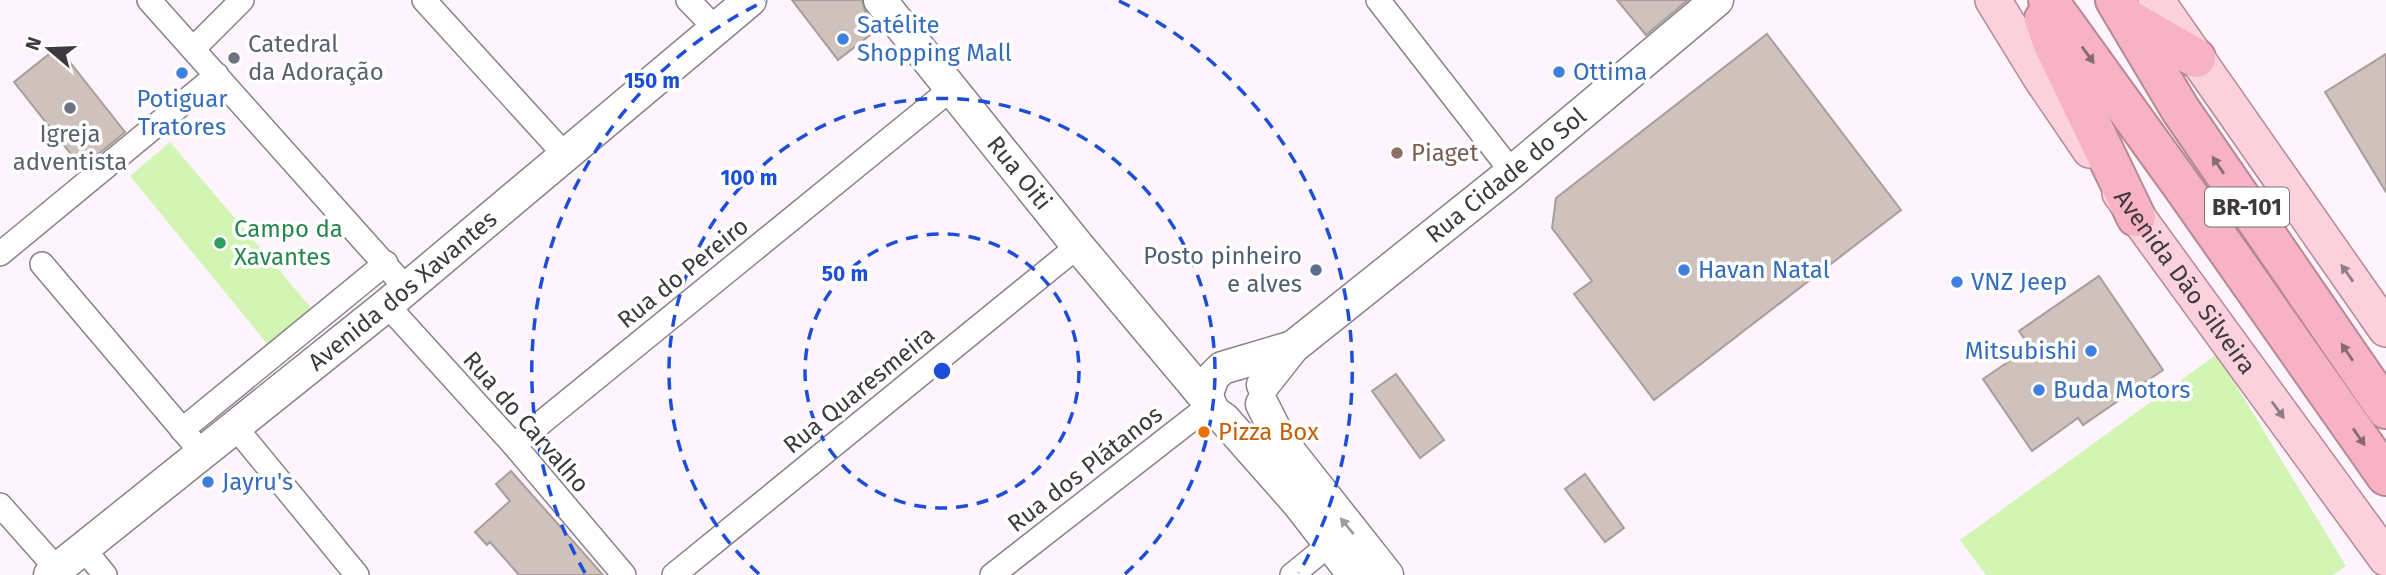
<svg xmlns="http://www.w3.org/2000/svg" width="2386" height="575" viewBox="0 0 2386 575" font-family="'Fira Sans',sans-serif">
<style>
.green{fill:#d2f5b4}
.building{fill:#cfc1bc;stroke:#aa9d99;stroke-width:2}
.lines{fill:none;stroke-linecap:round;stroke-linejoin:round}
.street-casing{stroke:#8a8089;stroke-width:26}
.secondary-casing{stroke:#8a8089;stroke-width:35}
.primary-casing{stroke:#b68895;stroke-width:38}
.highway-casing{stroke:#b68895;stroke-width:42}
.street{stroke:#fff;stroke-width:23}
.secondary{stroke:#fff;stroke-width:32}
.primary{stroke:#fad1dc;stroke-width:35}
.highway{stroke:#f7b3c5;stroke-width:38}
.oneway{fill:#876a73}
.oneway2{fill:#927d84}
.oneway3{fill:#9e9c9e}
.ring{fill:none;stroke:#1d4ed8;stroke-width:3.5;stroke-dasharray:12 9}
.shop-dot{fill:#3f7fe0;stroke:#fff;stroke-width:2.5}
.worship-dot{fill:#6b7280;stroke:#fff;stroke-width:2.5}
.education-dot{fill:#8d6e63;stroke:#fff;stroke-width:2.5}
.leisure-dot{fill:#2e9e5b;stroke:#fff;stroke-width:2.5}
.service-dot{fill:#5c6f8a;stroke:#fff;stroke-width:2.5}
.food-dot{fill:#e8710a;stroke:#fff;stroke-width:2.5}
.labels{text-anchor:middle;stroke-width:7;stroke-linejoin:round;paint-order:stroke}
.shield{fill:#fff;stroke:#777476;stroke-width:2}
.shield-label{font-size:23px;font-weight:bold;fill:#3d393c}
.shop-label{font-size:24px;fill:#366cbe;stroke:#fff;text-anchor:start}
.worship-label{font-size:24px;fill:#5b616d;stroke:#fff;text-anchor:start}
.education-label{font-size:24px;fill:#785e54;stroke:#fff;text-anchor:start}
.street-label{font-size:24px;fill:#3d393c;stroke:#fff}
.leisure-label{font-size:24px;fill:#27864d;stroke:#fff;text-anchor:start}
.service-label{font-size:24px;fill:#4e5e75;stroke:#fff;text-anchor:end}
.food-label{font-size:24px;fill:#c56008;stroke:#fff;text-anchor:start}
.centre{fill:#1d4ed8;stroke:#fff;stroke-width:3.5}
.ring-label{font-size:21px;text-anchor:middle;font-weight:bold;fill:#1d4ed8;stroke:#fff;stroke-width:7;stroke-linejoin:round;paint-order:stroke}
</style>
<rect width="100%" height="100%" fill="#fef4fd"/>
<g class="green">
<polygon points="170,142 313,310 269,346 130,176"/>
<polygon points="2217,354 2346,566 2333,575 1986,575 1960,540"/>
</g>
<g class="building">
<polygon points="792,0 862,0 865,11 879,28 838,60"/>
<polygon points="1617,0 1688,0 1646,35"/>
<polygon points="1767,34 1901,210 1654,400 1574,294 1592,281 1552,228 1556,198"/>
<polygon points="58,47 125,132 82,168 14,82"/>
<polygon points="2386,54 2386,192 2325,92"/>
<polygon points="2099,276 2163,370 2083,425 2078,418 2032,451 1983,379 2030,347 2019,331"/>
<polygon points="1396,374 1444,440 1420,458 1372,391"/>
<polygon points="511,471 603,575 519,575 490,542 487,545 475,532 510,501 496,484"/>
<polygon points="1585,474 1624,528 1605,542 1565,489"/>
</g>
<g class="lines">
<g class="street-casing">
<g id="street">
<polyline points="149,0 406,288"/>
<polyline points="424,0 565,155"/>
<polyline points="688,0 716,29"/>
<polyline points="1378,0 1512,172"/>
<polyline points="193,49 242,0"/>
<polyline points="0,254 217,75"/>
<polyline points="42,264 192,441"/>
<polyline points="387,305 514,445 624,575"/>
<polyline points="236,428 357,575"/>
<polyline points="182,430 386,263"/>
<polyline points="514,445 951,89"/>
<polyline points="0,505 57,569"/>
<polyline points="83,548 105,575"/>
<polyline points="674,575 1078,246"/>
<polyline points="992,575 1210,405"/>
<polyline points="1292,575 1330,544"/>
</g>
</g>
<g class="secondary-casing">
<g id="secondary">
<path id="s1" d="M880,0l198,246 131,156"/>
<polyline points="1293,347 1222,368 1213,377 1207,393 1209,402 1214,412 1224,419 1299,504 1354,575"/>
<path id="s2" d="M1263,385l30,-38 219,-175 205,-172"/>
<polyline points="1262,404 1276,432 1292,455 1387,575"/>
<path id="s3" d="M50,575l337,-270 363,-305"/>
</g>
</g>
<g class="primary-casing">
<g id="primary">
<polyline points="1993,0 2041,78 2090,150"/>
<polyline points="2156,0 2386,329"/>
<path id="s4" d="M2120,193l266,365"/>
</g>
</g>
<g class="highway-casing">
<g id="highway">
<polyline points="2048,0 2185,190 2386,476"/>
<polyline points="2115,0 2180,109 2386,409"/>
<polyline points="2044,19 2052,42 2136,217"/>
<polyline points="2128,19 2196,58"/>
</g>
</g>
<use href="#street" class="street"/>
<use href="#secondary" class="secondary"/>
<use href="#primary" class="primary"/>
<use href="#highway" class="highway"/>
</g>
<defs><path id="oneway-solid" d="M-6-.8H1V-3.2L6.5 0L1 3.2V.8H-6Z" transform="scale(1.75)"/></defs>
<g class="oneway">
<use href="#oneway-solid" transform="translate(2088 55) rotate(54)"/>
<use href="#oneway-solid" transform="translate(2218 165) rotate(-124)"/>
<use href="#oneway-solid" transform="translate(2347 352) rotate(-124)"/>
<use href="#oneway-solid" transform="translate(2359 437) rotate(55)"/>
</g>
<g class="oneway2">
<use href="#oneway-solid" transform="translate(2347 273) rotate(-125)"/>
<use href="#oneway-solid" transform="translate(2278 410) rotate(54)"/>
</g>
<use class="oneway3" href="#oneway-solid" transform="translate(1347 526) rotate(-129)"/>
<g class="ring">
<circle cx="942" cy="371" r="137"/>
<path d="M759 574A273 273 0 1 1 1125 574"/>
<path d="M585 573A410 410 0 0 1 765 1M1119 1A410 410 0 0 1 1299 573"/>
</g>
<g class="shop-dot">
<circle cx="843" cy="39" r="7"/>
<circle cx="1559" cy="72" r="7"/>
<circle cx="182" cy="73" r="7"/>
<circle cx="1684" cy="270" r="7"/>
<circle cx="1957" cy="282" r="7"/>
<circle cx="2091" cy="351" r="7"/>
<circle cx="2039" cy="390" r="7"/>
<circle cx="208" cy="482" r="7"/>
</g>
<g class="worship-dot">
<circle cx="234" cy="58" r="7"/>
<circle cx="70" cy="108" r="7"/>
</g>
<circle class="education-dot" cx="1397" cy="153" r="7"/>
<circle class="leisure-dot" cx="220" cy="243" r="7"/>
<circle class="service-dot" cx="1316" cy="270" r="7"/>
<circle class="food-dot" cx="1204" cy="432" r="7"/>
<g class="labels">
<rect class="shield" x="2205" y="187.5" width="84" height="39" rx="5"/>
<g class="shield-label">
<text x="2247" y="215">BR-101</text>
</g>
<g class="shop-label">
<text x="857" y="33">Satélite<tspan x="857" dy="28">Shopping Mall</tspan></text>
<text x="1573" y="80">Ottima</text>
<text x="182" y="107" text-anchor="middle">Potiguar<tspan x="182" dy="28">Tratores</tspan></text>
<text x="1698" y="278">Havan Natal</text>
<text x="1971" y="290">VNZ Jeep</text>
<text x="2077" y="359" text-anchor="end">Mitsubishi</text>
<text x="2053" y="398">Buda Motors</text>
<text x="222" y="490">Jayru's</text>
</g>
<g class="worship-label">
<text x="248" y="52">Catedral<tspan x="248" dy="28">da Adoração</tspan></text>
<text x="70" y="142" text-anchor="middle">Igreja<tspan x="70" dy="28">adventista</tspan></text>
</g>
<g class="education-label">
<text x="1411" y="161">Piaget</text>
</g>
<g class="street-label">
<text dy="8" stroke="none"><textPath href="#s1" startOffset="222">Rua Oiti</textPath></text>
<text dy="8" stroke="none"><textPath href="#s2" startOffset="322">Rua Cidade do Sol</textPath></text>
<text transform="translate(683 273) rotate(-39)" y="8">Rua do Pereiro</text>
<text dy="8" stroke="none"><textPath href="#s4" startOffset="110">Avenida Dão Silveira</textPath></text>
<text dy="8" stroke="none"><textPath href="#s3" startOffset="453">Avenida dos Xavantes</textPath></text>
<text transform="translate(859 390) rotate(-39)" y="8">Rua Quaresmeira</text>
<text transform="translate(526 422) rotate(49)" y="8">Rua do Carvalho</text>
<text transform="translate(1085 469) rotate(-38)" y="8">Rua dos Plátanos</text>
</g>
<g class="leisure-label">
<text x="234" y="237">Campo da<tspan x="234" dy="28">Xavantes</tspan></text>
</g>
<g class="service-label">
<text x="1302" y="264">Posto pinheiro<tspan x="1302" dy="28">e alves</tspan></text>
</g>
<g class="food-label">
<text x="1218" y="440">Pizza Box</text>
</g>
</g>
<circle cx="942" cy="371" r="10" class="centre"/>
<g class="ring-label">
<text x="652" y="88">150 m</text>
<text x="749" y="185">100 m</text>
<text x="845" y="281">50 m</text>
</g>
<g transform="translate(49 49) rotate(289)" stroke="#ffffff" stroke-width="5" paint-order="stroke">
<path d="M0-5L12 26L0 18L-12 26Z" fill="#3d393c"/>
<text y="-10" font-size="19" font-weight="bold" text-anchor="middle" fill="#3d393c">N</text>
</g>
</svg>
